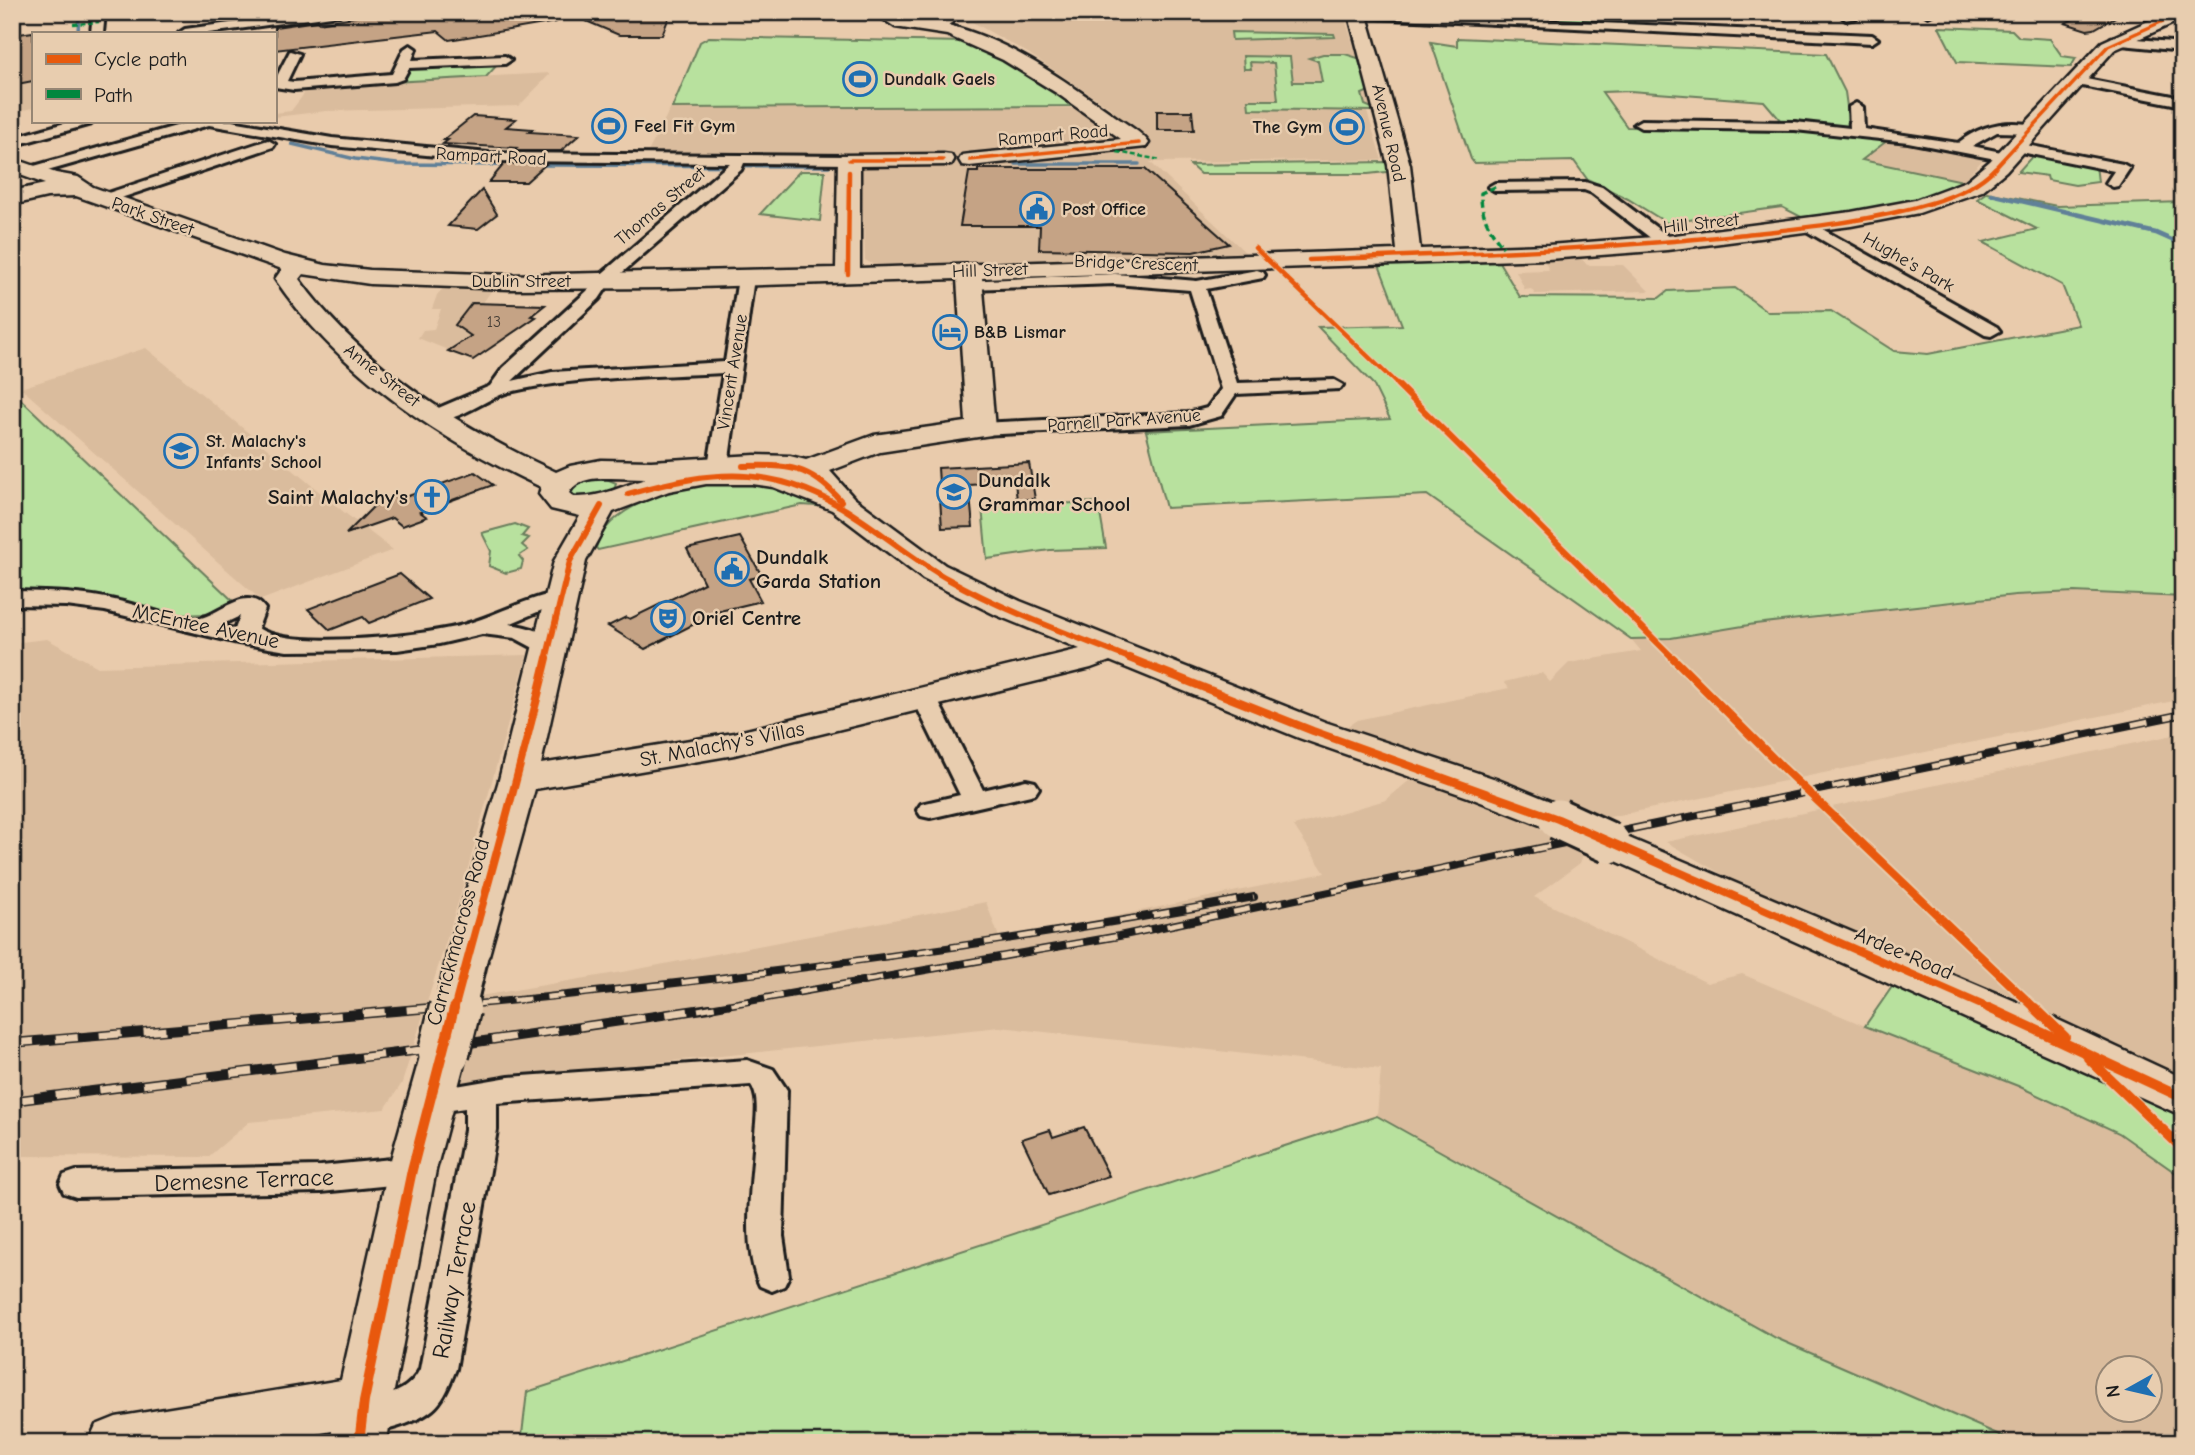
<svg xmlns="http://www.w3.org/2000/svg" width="2195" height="1455" viewBox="0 0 2195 1455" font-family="'Comic Neue',sans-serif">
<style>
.built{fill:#dabc9d;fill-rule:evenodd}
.green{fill:#b8e19e;stroke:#6a7e5d;stroke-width:2}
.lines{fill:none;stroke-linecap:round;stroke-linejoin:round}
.stream-far1{stroke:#608098;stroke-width:3.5}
.stream{stroke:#608098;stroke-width:4.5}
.building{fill:#c5a385;stroke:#1c1c1c;stroke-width:2}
.street-casing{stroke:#1c1c1c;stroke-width:6}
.secondary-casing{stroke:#1c1c1c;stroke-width:5}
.street{fill:#e8cdaf;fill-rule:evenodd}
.secondary{fill:#e8cdaf;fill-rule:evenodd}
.rail-far1-casing{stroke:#1c1c1c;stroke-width:8}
.rail-casing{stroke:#1c1c1c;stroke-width:10}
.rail-far1{stroke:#e8cdaf;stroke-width:5;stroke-dasharray:17;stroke-linecap:butt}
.rail{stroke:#e8cdaf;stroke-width:7;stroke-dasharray:22;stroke-linecap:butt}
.secondary-bridge-far1-casing{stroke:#1c1c1c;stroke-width:45;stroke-linecap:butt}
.secondary-bridge-casing{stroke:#1c1c1c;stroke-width:55;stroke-linecap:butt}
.secondary-bridge-far1{stroke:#e8cdaf;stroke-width:39}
.secondary-bridge{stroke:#e8cdaf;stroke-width:50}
.quiet-far1{stroke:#00873e;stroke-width:2.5;stroke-dasharray:5 2.5;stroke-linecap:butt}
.quiet{stroke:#00873e;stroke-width:3.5;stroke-dasharray:7 3.5;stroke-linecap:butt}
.cycleway-far4-casing{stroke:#e8cdaf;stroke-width:6}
.cycleway-far3-casing{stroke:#e8cdaf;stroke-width:7}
.cycleway-far2-casing{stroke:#e8cdaf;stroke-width:10}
.cycleway-far1-casing{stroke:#e8cdaf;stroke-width:12}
.cycleway-casing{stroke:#e8cdaf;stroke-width:14}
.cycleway-far4{stroke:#e8590c;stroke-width:3.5}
.cycleway-far3{stroke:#e8590c;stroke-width:4.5}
.cycleway-far2{stroke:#e8590c;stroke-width:6}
.cycleway-far1{stroke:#e8590c;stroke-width:8}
.cycleway{stroke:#e8590c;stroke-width:10}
.labels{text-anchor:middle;stroke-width:5;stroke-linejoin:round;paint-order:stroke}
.far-number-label{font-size:16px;fill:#463e36}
.far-poi-label{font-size:18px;font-weight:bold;fill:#1c1c1c;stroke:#e8cdaf;text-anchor:start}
.far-street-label{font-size:18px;fill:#1c1c1c;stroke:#e8cdaf}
.poi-label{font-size:21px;font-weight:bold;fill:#1c1c1c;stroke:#e8cdaf;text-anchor:start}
.street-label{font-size:21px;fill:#1c1c1c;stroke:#e8cdaf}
.near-street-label{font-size:24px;fill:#1c1c1c;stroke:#e8cdaf}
</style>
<rect width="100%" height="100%" fill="#e9cbac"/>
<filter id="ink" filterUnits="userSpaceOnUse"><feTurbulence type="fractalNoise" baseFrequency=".0143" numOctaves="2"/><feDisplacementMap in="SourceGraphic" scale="14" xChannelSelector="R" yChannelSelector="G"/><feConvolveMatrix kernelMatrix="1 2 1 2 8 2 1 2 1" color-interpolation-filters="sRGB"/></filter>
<g filter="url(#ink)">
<g class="built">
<polygon points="982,12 1343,12 1374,112 1367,112 1382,160 1150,162 1248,255 874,265 865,260 861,156 646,156 670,109 985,106 1112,109 1028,53 967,19"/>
<polygon points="33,62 33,108 12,113 12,66"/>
<polygon points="551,73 519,106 326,111 275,117 275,113 291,111 310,86"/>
<polygon points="1888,140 1920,142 1986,156 1963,181 1862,160"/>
<polygon points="1581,258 1587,265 1623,265 1649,291 1535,294 1531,289 1525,290 1516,271 1549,270 1544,260"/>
<polygon points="446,285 494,287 482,304 545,305 532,316 536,317 473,360 418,338 423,330 434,329 441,309 432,309 437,295"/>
<polygon points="146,348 345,513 393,550 261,600 21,388"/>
<polygon points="2074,592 2183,597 2183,699 1605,818 1346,727 1357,720 1509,688 1504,682 1542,673 1550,682 1569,663 1641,651 1631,639 1671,638 1755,624 2015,595"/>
<polygon points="47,639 98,667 527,655 461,893 402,1083 385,1109 249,1122 208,1157 12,1156 12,643"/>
<polygon points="2183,733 2183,1087 1775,905 1666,842"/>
<path d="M1419,777l121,45 44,30 -4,11 -46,34 173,86 35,-9 123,52 29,-42 289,130v329h-165l-242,-105 -399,-222 4,-47 -381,-42 -540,56 20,-87 148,-25 358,-69 14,38 325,-67 -31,-47 92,-26 25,-21zM2108,1368h42v42h-42z"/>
</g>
<g class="green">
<polygon points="1522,12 1630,12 1636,25 1523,20"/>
<polygon points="1939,27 2012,30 2019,37 2050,39 2062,56 2076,58 2071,67 1957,62"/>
<polygon points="1231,32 1334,34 1335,37 1232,40"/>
<polygon points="709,37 966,42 1017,68 1077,106 672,108 700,42"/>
<polygon points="1457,38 1826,54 1845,92 1850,128 1781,121 1764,101 1630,91 1602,92 1627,127 1782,128 1888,140 1862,160 1963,181 1962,185 1931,197 1809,221 1782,207 1667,223 1628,199 1587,179 1574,161 1474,163 1471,159 1431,42 1457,46"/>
<polygon points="1323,54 1345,54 1358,58 1369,91 1362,94 1365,105 1372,108 1373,111 1249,109 1248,100 1278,100 1274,63 1250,62 1251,69 1244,69 1243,56 1290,57 1293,82 1322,82 1318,61 1309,58"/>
<polygon points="498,64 486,77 391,82 408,68"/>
<polygon points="2035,153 2096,165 2098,182 2075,185 2048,180 2047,176 2018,172"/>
<polygon points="1386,162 1388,170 1386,172 1368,174 1200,174 1190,165"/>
<polygon points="800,171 825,171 820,221 760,214"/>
<polygon points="1987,192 2057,206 2183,202 2183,597 2074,592 2015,595 1755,624 1671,638 1631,639 1427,495 1166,508 1146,431 1390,419 1373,384 1318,327 1402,325 1379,265 1499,262 1520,297 1659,298 1668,291 1735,288 1768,312 1831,311 1894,351 1928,354 2078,325 2062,285 1983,242 2037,229 1977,199"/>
<polygon points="12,391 233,601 229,607 208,614 178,615 12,592"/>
<polygon points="602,477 616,483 614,491 583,499 572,494 573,486 584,479"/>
<path d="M712,484c32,0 81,-2 105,22l-15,-1 -204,45 -2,-2c11,-43 79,-60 116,-64z"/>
<polygon points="1098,502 1106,548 1050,550 987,559 982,507"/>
<polygon points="515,524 528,529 522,536 529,538 522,545 528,550 519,556 523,561 521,569 506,573 489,566 491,551 482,533"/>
<polygon points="1894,984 2183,1114 2183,1178 2119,1133 2018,1086 1865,1026"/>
<polygon points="1377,1116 1776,1338 2018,1443 521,1443 527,1392"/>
</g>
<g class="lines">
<g class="stream-far1">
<polyline points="78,33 79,12"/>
<polyline points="292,144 355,159 397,164 509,165"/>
<polyline points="1016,164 1139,164"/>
<polyline points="537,165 829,166"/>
</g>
<polyline class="stream" points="1991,194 2156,233 2183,245"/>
</g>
<g class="building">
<polygon points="383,12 555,12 556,22 449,40 438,31 275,50 275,27 317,21 319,23"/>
<polygon points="565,12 671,12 662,35 619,35"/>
<polygon points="2087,12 2124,12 2094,29 2087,30 2065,23"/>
<polygon points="33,32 33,81 12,85 12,35"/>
<polygon points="1157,111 1192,111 1194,130 1157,130"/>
<polygon points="473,116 516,119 506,127 533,129 529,132 579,135 561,151 515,151 517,148 443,144 448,140 443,140"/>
<polygon points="504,164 546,164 526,182 489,182"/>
<polygon points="978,169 1145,169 1229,244 1193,252 1039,249 1040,226 960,226 969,172 978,172"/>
<polygon points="482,190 497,214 478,229 448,226"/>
<polygon points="472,303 545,305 531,316 536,317 473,360 448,351 471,336 455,325"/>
<polygon points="1029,463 1035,499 1017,500 1015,482 969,485 973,527 942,528 938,468"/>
<polygon points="475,472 493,485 420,512 427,517 402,526 392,518 346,534 379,501 395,496 400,499"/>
<polygon points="740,537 762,576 749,579 761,601 720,611 645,649 608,626 626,617 630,619 704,583 687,549"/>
<polygon points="400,574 429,599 369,623 363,617 330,630 308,609"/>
<polygon points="1084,1127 1109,1176 1049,1195 1022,1139 1050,1130 1053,1137"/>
</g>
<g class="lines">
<g class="street-casing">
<g id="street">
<polygon points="93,12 105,12 103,33 91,33"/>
<polygon points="312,12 345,12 339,15 209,33 179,33 185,29"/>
<polygon points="1353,12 1872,35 1878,39 1872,43 1358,17 1354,16"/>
<polygon points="1734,12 1746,12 1746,13 1740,16"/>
<polygon points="1837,12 1850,12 1856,18 1846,20"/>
<polygon points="1922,12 1934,12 1934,13 1928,16"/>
<polygon points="1965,12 1997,12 1998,14 1992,17"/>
<polygon points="2115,37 2183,43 2183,51 2111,44 2111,38"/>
<polygon points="410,45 416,49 412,60 505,56 511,60 505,64 409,68 403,79 395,82 294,90 275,87 275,80 290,51 300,54 287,81 294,82 392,74 404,49"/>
<polygon points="2076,77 2183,98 2183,106 2072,84 2072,78"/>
<path d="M1856,103l7,4 1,22 94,14c24,-19 50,-24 80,-17l2,3 -7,4 -36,-1 -25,14 39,8 2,3 -7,4 -98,-19 -113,-12 -154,-2 -7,-4 7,-4 154,2 55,6 -1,-21z"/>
<polygon points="72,121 93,121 91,124 12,146 12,138"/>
<path d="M194,121h38l100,17 157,15 360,3 7,4 -7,4 -105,-1 -3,7 -132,114 -10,15 -87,82 40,-9 173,-10 13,-84 8,-5 6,2 2,3 -26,188 -3,4h-14l-3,-4 15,-93c-71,4 -144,3 -214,19 -23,6 -56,34 -80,28l-2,-4 2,-4 61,-26 13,-18 84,-77 10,-13 133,-115 -241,-2 -157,-15 -123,-21 -172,49 -5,1 -7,-4 2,-3z"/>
<polygon points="268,140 275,144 273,147 109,202 104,203 97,199 99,196"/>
<polygon points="2016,143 2123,164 2130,168 2118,186 2113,187 2106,183 2114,171 2011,150 2011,144"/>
<polygon points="1585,182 1602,187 1673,240 1675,243 1673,246 1661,246 1592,193 1584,190 1495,191 1488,187 1495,183"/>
<polygon points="1808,221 1997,327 2000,331 1991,336 1985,335 1803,229 1800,226"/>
<polygon points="1257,270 1263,272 1265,275 1263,278 1206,289 1237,383 1334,380 1343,385 1340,389 1236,394 1221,416 1189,425 981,435 971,429 981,423 1188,413 1207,408 1221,389 1190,290 1115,284 970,289 964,287 962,284 964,281 1115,274 1197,281"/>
<path d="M12,591c36,1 72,1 107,10 24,5 49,16 73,18 23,2 54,-38 73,-10l-7,19c31,22 162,8 201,-2 31,-8 59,-24 91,-32h18l3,5 -3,5 -21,4 -38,16c17,2 43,9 54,24l-4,5h-16l-28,-15 -33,-4 -43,10 -42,6 -110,1 -49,-8 -133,-32 -39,-5 -54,-1zM240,616l-5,13 -16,-3z"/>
<polygon points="925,692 933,694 937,699 983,790 1026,780 1035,782 1039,788 1035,794 930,818 921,816 917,810 921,804 960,795 913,699 917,694"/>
<path d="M747,1060l26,9 14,21 -4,146 6,40 -5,10 -12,5 -12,-5c-20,-41 -7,-108 -5,-152 1,-15 5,-36 -4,-49l-254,18v27l-41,239c-5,12 -9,24 -17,34 -15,20 -68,35 -90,27l-6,-12 6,-12c27,-10 57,-8 71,-37l45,-239v-22l-33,5 -11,-3 -5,-9 5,-9 88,-15z"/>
<polygon points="412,1157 424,1161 428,1170 424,1179 412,1183 321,1192 76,1197 64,1193 60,1184 64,1175 76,1171 321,1166"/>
</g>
</g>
<g class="secondary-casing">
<g id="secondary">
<path d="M884,12h17l-2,4c20,10 36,-5 55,-1l3,4 -9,6c61,15 116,55 167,91 11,8 27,16 34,27l-3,4 -176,19 -8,-1 -3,-5 3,-5 8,-1 151,-15 -63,-45 -55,-34 -56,-25 -52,-8 -15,-10z"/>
<path d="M1348,12h18l44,153 10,84 128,-4 119,-9 184,-24 64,-12 51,-19 24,-20 112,-119 66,-30h15v7l-69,31 -108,121 -24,20 -63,22 -68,13 -184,24 -119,9 -566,19 13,151 -4,6 -111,17 -50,19 24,27 91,67 75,36 305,121 171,57 76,31 6,9 -6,9 -14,4 -90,-35 -169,-59 -189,-77 -19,7 -357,87 -199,34 -46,166 -6,11 -15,4 -15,-4 -6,-11 52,-175 55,-219 26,-45 -29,-7 -12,-15 2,-7c-103,-48 -201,-113 -266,-208l7,-10 -206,-73 -29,1 -35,8v-14l33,-7 -33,-12v-14l44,15 22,4 15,10 192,68 40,10 45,5 140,5 326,-7 2,-108 3,-5 102,-1 8,1 3,5 -3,5 -91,1v102l537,-18 -9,-85zM303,274l67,10 140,5 156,-1 291,-9 9,143 -92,13 -68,25 -16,-4 -35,-1 -104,6 -50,-1 -31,6 -14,6c-97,-45 -194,-106 -257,-193zM611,478l34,1c-25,8 -45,19 -71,18l-5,-4c9,-15 26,-15 42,-15zM706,484h46l21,3 59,23 91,69 73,36 84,34 -346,84 -193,31 45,-203 27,-49 56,-21z"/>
<polygon points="1610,830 2041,1012 2183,1078 2183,1116 1596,852 1590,843 1596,834"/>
<polygon points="444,1036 460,1041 467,1053 436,1170 392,1401 387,1443 331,1443 332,1431 267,1443 88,1443 96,1425 116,1417 341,1380 388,1170 421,1053 428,1041"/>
</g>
</g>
<use href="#street" class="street"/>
<use href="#secondary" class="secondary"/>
<g class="rail-far1-casing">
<g id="rail-far1">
<path d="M411,1010c283,-25 564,-61 843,-113"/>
<polyline points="698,1010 1119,936 2183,714"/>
</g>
</g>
<g class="rail-casing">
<g id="rail">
<polyline points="12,1043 431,1008"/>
<polyline points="12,1101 429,1049 710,1008"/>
</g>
</g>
<use href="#rail-far1" class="rail-far1"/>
<use href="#rail" class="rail"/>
<g class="secondary-bridge-far1-casing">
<g id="secondary-bridge-far1">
<polyline points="1558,819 1610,843"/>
<polyline points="455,1010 468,955"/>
</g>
</g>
<g class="secondary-bridge-casing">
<polyline id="secondary-bridge" points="444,1053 455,1008"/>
</g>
<use href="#secondary-bridge-far1" class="secondary-bridge-far1"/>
<use href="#secondary-bridge" class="secondary-bridge"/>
<g class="quiet-far1">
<polyline points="73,24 99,22"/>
<polyline points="1117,152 1161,160"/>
</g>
<path class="quiet" d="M1495,187l-14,6c-1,20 9,39 22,54"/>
<g class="cycleway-far4-casing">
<g id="cycleway-far4">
<polyline points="849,160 943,160"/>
<polyline points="970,160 1139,143"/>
<polyline points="1993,170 2108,46 2183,12"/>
</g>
</g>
<g class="cycleway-far3-casing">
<g id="cycleway-far3">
<polyline points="1255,248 1399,386"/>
<path d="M1309,260c143,-6 286,-10 428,-25 64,-7 132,-13 194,-32 23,-7 47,-17 64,-35"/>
<polyline points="848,274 849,172"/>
</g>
</g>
<g class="cycleway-far2-casing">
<g id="cycleway-far2">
<polyline points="1397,384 1675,660"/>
<path d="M743,466c45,-1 67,-1 98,35"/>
<path d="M628,494c89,-26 153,-30 232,25 30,20 57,43 88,60 58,33 124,56 186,81"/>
<polyline points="546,660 570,561 601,506"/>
</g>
</g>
<g class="cycleway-far1-casing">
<g id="cycleway-far1">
<polyline points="1129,658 1313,731 1558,819 1993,1010"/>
<polyline points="1673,658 1783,768 2037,1010"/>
<path d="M454,1010c31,-117 65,-234 93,-352"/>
</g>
</g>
<g class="cycleway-casing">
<g id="cycleway">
<polyline points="1989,1008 2183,1098"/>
<polyline points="2035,1008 2065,1037"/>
<polyline points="2088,1058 2183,1149"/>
<polyline points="359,1443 364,1401 412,1170 454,1008"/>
</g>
</g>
<use href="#cycleway-far4" class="cycleway-far4"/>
<use href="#cycleway-far3" class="cycleway-far3"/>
<use href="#cycleway-far2" class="cycleway-far2"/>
<use href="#cycleway-far1" class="cycleway-far1"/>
<use href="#cycleway" class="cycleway"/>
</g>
</g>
<defs>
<g id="stadium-ring" transform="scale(1.75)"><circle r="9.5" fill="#e8cdaf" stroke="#1f6fb2" stroke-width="1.5"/><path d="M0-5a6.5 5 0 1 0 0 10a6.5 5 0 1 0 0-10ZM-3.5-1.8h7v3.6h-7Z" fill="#1f6fb2"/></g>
<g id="civic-ring" transform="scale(1.75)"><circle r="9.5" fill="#e8cdaf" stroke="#1f6fb2" stroke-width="1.5"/><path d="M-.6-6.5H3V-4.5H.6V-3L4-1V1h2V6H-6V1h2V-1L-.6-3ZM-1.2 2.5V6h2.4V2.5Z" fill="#1f6fb2"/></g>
<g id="hotel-ring" transform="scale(1.75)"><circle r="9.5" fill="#e8cdaf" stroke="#1f6fb2" stroke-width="1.5"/><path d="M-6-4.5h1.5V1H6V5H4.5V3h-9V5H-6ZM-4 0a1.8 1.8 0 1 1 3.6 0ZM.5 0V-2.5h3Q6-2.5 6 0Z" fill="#1f6fb2"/></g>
<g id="school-ring" transform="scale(1.75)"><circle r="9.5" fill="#e8cdaf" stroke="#1f6fb2" stroke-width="1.5"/><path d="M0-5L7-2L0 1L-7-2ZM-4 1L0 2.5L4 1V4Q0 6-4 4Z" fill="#1f6fb2"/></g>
<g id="church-ring" transform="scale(1.75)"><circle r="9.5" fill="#e8cdaf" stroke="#1f6fb2" stroke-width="1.5"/><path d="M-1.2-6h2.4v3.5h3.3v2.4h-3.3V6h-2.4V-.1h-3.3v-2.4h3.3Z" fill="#1f6fb2"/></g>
<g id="theatre-ring" transform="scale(1.75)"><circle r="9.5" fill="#e8cdaf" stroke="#1f6fb2" stroke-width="1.5"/><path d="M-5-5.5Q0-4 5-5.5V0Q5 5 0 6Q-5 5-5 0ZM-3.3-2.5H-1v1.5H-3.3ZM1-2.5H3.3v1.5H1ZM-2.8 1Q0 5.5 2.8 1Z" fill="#1f6fb2"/></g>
</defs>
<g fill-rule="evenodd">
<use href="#stadium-ring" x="860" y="79"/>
<use href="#stadium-ring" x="609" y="126"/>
<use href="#stadium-ring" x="1347" y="127"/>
<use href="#civic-ring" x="1037" y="209"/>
<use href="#hotel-ring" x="950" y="332"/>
<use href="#school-ring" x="181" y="451"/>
<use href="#school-ring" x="954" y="492"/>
<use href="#church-ring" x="432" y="497"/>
<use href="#civic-ring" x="732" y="569"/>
<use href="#theatre-ring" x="668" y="618"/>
</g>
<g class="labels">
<g class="far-number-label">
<text x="494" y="327">13</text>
</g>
<g class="far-poi-label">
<text x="884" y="85">Dundalk Gaels</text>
<text x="634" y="132">Feel Fit Gym</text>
<text x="1322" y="133" text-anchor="end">The Gym</text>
<text x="1062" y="215">Post Office</text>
<text x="974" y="338">B&amp;B Lismar</text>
<text x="206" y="447">St. Malachy's<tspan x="206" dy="21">Infants' School</tspan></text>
</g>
<g class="far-street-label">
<text transform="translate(1389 133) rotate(77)" y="6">Avenue Road</text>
<text transform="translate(1053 135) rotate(-5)" y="6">Rampart Road</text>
<text transform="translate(491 156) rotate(3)" y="6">Rampart Road</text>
<text transform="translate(660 206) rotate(-40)" y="6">Thomas Street</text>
<text transform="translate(153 216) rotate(19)" y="6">Park Street</text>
<text transform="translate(1701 223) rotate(-6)" y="6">Hill Street</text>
<text transform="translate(1909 262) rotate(30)" y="6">Hughe's Park</text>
<text transform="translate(1136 263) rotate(2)" y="6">Bridge Crescent</text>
<text transform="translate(990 270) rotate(-2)" y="6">Hill Street</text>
<text x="521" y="287">Dublin Street</text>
<text transform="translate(732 372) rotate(-81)" y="6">Vincent Avenue</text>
<text transform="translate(382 375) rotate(38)" y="6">Anne Street</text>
<text transform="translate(1124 420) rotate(-4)" y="6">Parnell Park Avenue</text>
</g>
<g class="poi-label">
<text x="978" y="487">Dundalk<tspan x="978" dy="24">Grammar School</tspan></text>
<text x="408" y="504" text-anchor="end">Saint Malachy's</text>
<text x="756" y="564">Dundalk<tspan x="756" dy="24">Garda Station</tspan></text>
<text x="692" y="625">Oriel Centre</text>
</g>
<g class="street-label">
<text transform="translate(206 626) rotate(12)" y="7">McEntee Avenue</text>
<text transform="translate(722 744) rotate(-11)" y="7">St. Malachy's Villas</text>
<text transform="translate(458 932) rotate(-75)" y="7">Carrickmacross Road</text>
<text transform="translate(1904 953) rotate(23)" y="7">Ardee Road</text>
</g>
<g class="near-street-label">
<text transform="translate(244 1180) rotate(-2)" y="8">Demesne Terrace</text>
<text transform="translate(454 1280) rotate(-80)" y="8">Railway Terrace</text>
</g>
</g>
<rect width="2195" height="1455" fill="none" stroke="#e8cdaf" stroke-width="42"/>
<rect x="21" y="21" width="2153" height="1413" fill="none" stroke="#1c1c1c" stroke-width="2.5" filter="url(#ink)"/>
<rect x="32" y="32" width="245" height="91" fill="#e8cdaf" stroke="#968674" stroke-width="2"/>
<rect x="46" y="54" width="35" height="10" fill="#e8590c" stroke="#968674" stroke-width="2"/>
<text x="94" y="66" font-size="21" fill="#1c1c1c">Cycle path</text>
<rect x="46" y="89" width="35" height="10" fill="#00873e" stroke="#968674" stroke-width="2"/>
<text x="94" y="102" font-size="21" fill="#1c1c1c">Path</text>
<g transform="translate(2129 1389) rotate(262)"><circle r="33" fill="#e8cdaf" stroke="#968674" stroke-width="2"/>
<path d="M0-5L12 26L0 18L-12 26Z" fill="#1f6fb2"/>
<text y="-10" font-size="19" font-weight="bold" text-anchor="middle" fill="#1c1c1c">N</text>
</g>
</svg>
